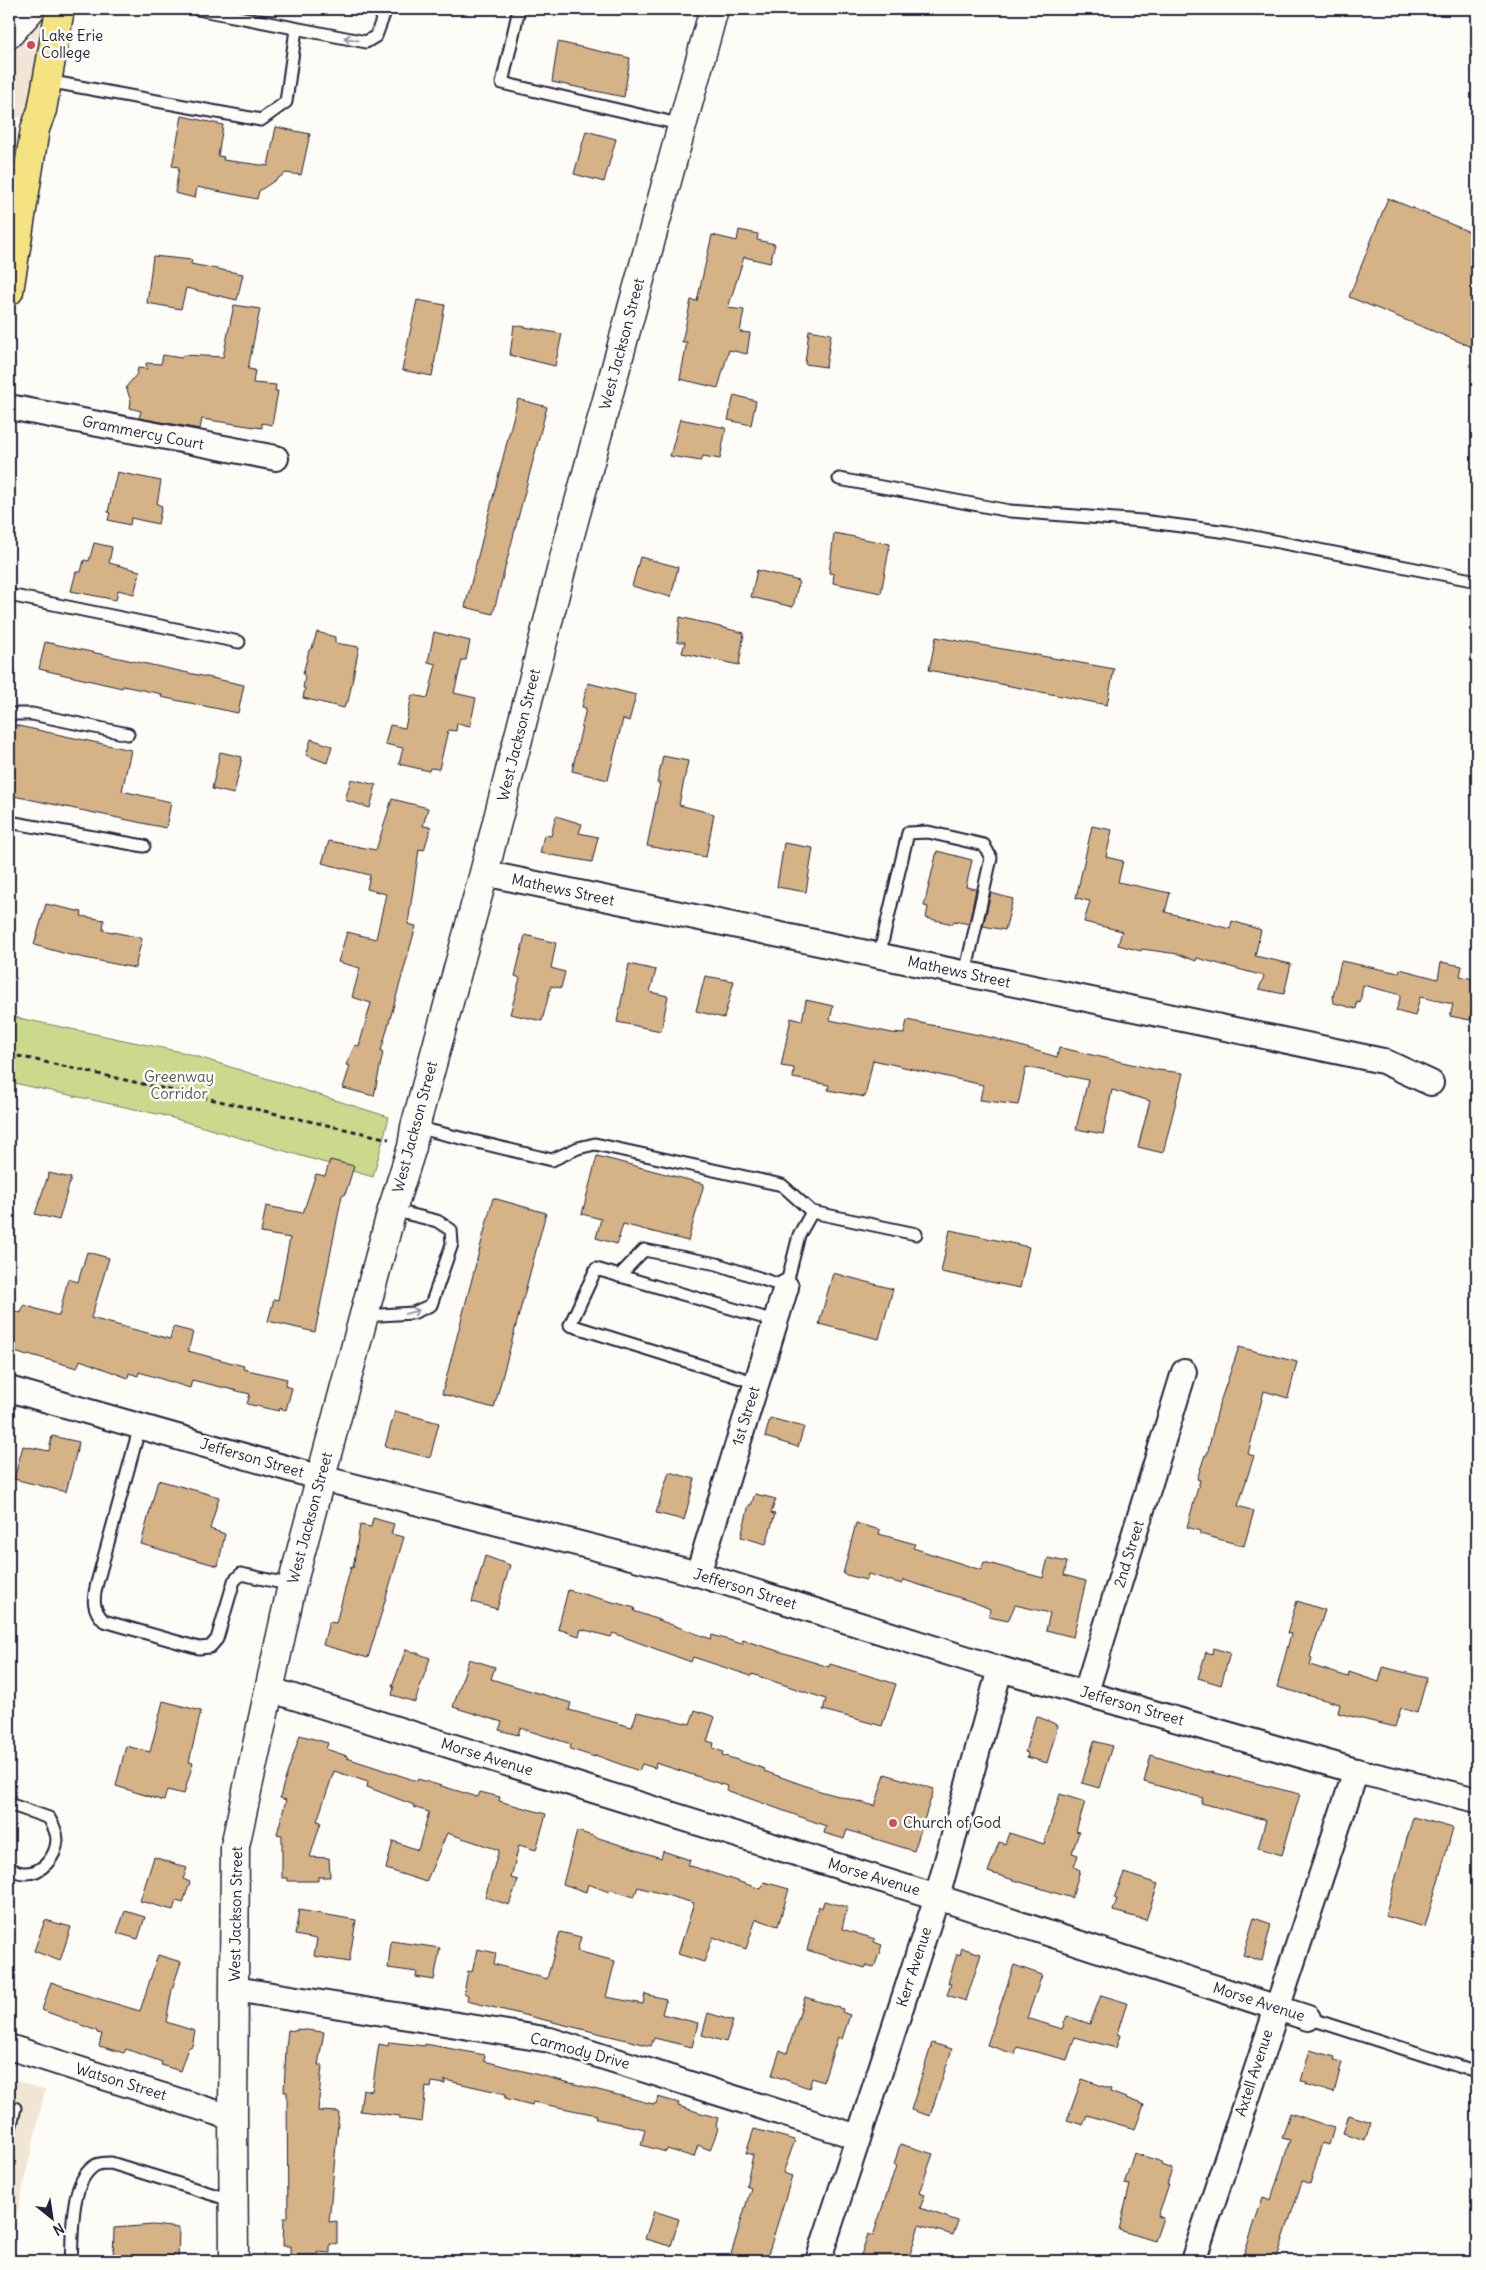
<svg xmlns="http://www.w3.org/2000/svg" width="1486" height="2270" viewBox="0 0 1486 2270" font-family="Delius,sans-serif">
<style>
.built{fill:#f1e6d5}
.green{fill:#cbd98d;stroke:#767e64}
.building{fill:#d5b387;stroke:#22223b}
.lines{fill:none;stroke-linecap:round;stroke-linejoin:round}
.lane-casing{stroke:#22223b;stroke-width:15}
.street-casing{stroke:#22223b;stroke-width:28}
.secondary-casing{stroke:#22223b;stroke-width:31}
.primary-casing{stroke:#22223b;stroke-width:31}
.path{stroke:#22223b;stroke-width:3;stroke-dasharray:5 4;stroke-linecap:butt}
.lane{stroke:#fdfcf7;stroke-width:11}
.street{stroke:#fdfcf7;stroke-width:24}
.secondary{stroke:#fdfcf7;stroke-width:28}
.primary{stroke:#f5e382;stroke-width:28}
.oneway{stroke:#9a9aa2}
.poi-dot{fill:#d1495b;stroke:#fdfcf7;stroke-width:2}
.labels{text-anchor:middle;stroke-width:5;stroke-linejoin:round;paint-order:stroke}
.poi-label{font-size:15px;fill:#22223b;stroke:#fdfcf7;text-anchor:start}
.street-label{font-size:15px;fill:#22223b;stroke:#fdfcf7}
.park-label{font-size:15px;fill:#555954;stroke:#fdfcf7}
</style>
<rect width="100%" height="100%" fill="#fdfcf7"/>
<filter id="ink" filterUnits="userSpaceOnUse"><feTurbulence type="fractalNoise" baseFrequency=".02" numOctaves="2"/><feDisplacementMap in="SourceGraphic" scale="10" xChannelSelector="R" yChannelSelector="G"/><feConvolveMatrix kernelMatrix="1 2 1 2 8 2 1 2 1" color-interpolation-filters="sRGB"/></filter>
<g filter="url(#ink)">
<g class="built">
<polygon points="9,9 60,9 42,110 9,121"/>
<polygon points="9,2078 45,2090 11,2241 9,2241"/>
</g>
<polygon class="green" points="9,1016 186,1053 389,1117 373,1177 162,1115 9,1082"/>
<g class="building">
<polygon points="558,42 630,58 624,97 552,82"/>
<polygon points="182,116 223,125 218,156 224,157 223,160 268,166 276,127 310,134 301,175 286,173 259,191 257,199 197,187 195,198 175,193 179,167 172,166"/>
<polygon points="586,131 616,139 604,182 574,174"/>
<polygon points="1388,198 1477,235 1477,349 1349,297"/>
<polygon points="739,230 758,234 757,240 775,244 770,263 744,257 728,308 744,310 740,332 750,333 747,354 729,350 718,388 680,379 687,342 682,342 691,300 697,301 712,235 737,241"/>
<polygon points="153,256 192,260 191,264 243,274 237,300 186,288 181,309 147,303"/>
<polygon points="417,300 445,305 432,376 402,370"/>
<polygon points="234,305 260,309 248,369 255,370 253,383 276,385 275,391 278,391 272,425 262,423 262,428 202,419 200,429 139,418 141,411 130,408 131,401 126,387 137,374 138,368 147,369 146,363 161,364 163,355 181,358 183,355 223,357"/>
<polygon points="514,325 562,334 555,366 510,355"/>
<polygon points="809,330 831,334 826,367 805,364"/>
<polygon points="734,395 756,401 751,425 728,420"/>
<polygon points="518,399 547,407 493,614 465,607"/>
<polygon points="680,419 726,428 720,459 703,456 701,461 670,456"/>
<polygon points="117,472 161,481 157,504 162,506 158,524 131,518 130,525 108,520 110,513 108,512"/>
<polygon points="834,533 890,544 881,593 833,583 834,574 829,573"/>
<polygon points="94,543 112,547 109,563 140,571 134,594 118,590 116,600 71,591 76,572 81,572 84,560 89,561"/>
<polygon points="640,557 678,567 671,597 632,586"/>
<polygon points="757,570 799,581 793,607 751,597"/>
<polygon points="680,617 744,633 739,665 682,653 685,642 677,642"/>
<polygon points="317,632 335,637 335,643 359,647 348,702 346,702 344,708 303,698 305,688 303,688 305,677 303,674 309,650 312,648"/>
<polygon points="434,632 470,641 466,660 462,660 454,693 476,698 470,726 457,723 456,731 448,730 439,769 430,768 429,771 399,764 403,748 385,744 390,725 405,728 412,695 428,698 436,664 428,662"/>
<polygon points="936,637 1114,669 1107,705 929,670"/>
<polygon points="45,642 244,685 238,713 161,697 162,694 123,686 122,688 39,669"/>
<polygon points="588,683 636,695 629,721 623,719 608,780 572,771 586,708 582,707"/>
<polygon points="9,724 131,750 122,791 171,802 166,828 9,795"/>
<polygon points="311,739 332,746 327,763 306,755"/>
<polygon points="220,752 242,757 234,794 212,789"/>
<polygon points="663,756 688,761 679,805 714,814 706,857 647,846 660,783 657,783"/>
<polygon points="351,779 376,785 370,808 345,800"/>
<polygon points="392,799 428,808 423,826 431,827 424,850 419,849 408,924 416,926 381,1051 383,1052 374,1096 343,1088 350,1066 346,1065 355,1045 359,1046 371,1003 352,997 360,968 338,962 347,932 376,939 386,894 367,889 370,875 322,863 329,841 376,850"/>
<polygon points="556,816 582,824 579,833 598,837 592,862 540,853 544,835 551,836"/>
<polygon points="1092,826 1112,830 1106,857 1123,861 1118,882 1170,893 1165,912 1230,929 1232,921 1261,930 1255,956 1291,964 1284,994 1259,989 1264,976 1197,958 1196,961 1178,954 1142,949 1141,951 1118,945 1122,931 1084,922 1090,901 1076,898"/>
<polygon points="784,843 813,848 806,892 777,887"/>
<polygon points="937,851 972,860 966,887 976,889 969,924 954,921 953,924 926,918 928,907 924,906"/>
<polygon points="991,893 1013,899 1005,930 983,926"/>
<polygon points="46,904 82,912 81,916 104,920 103,930 142,938 135,968 70,955 34,945"/>
<polygon points="525,935 556,943 551,968 565,972 561,988 551,986 542,1021 510,1014 520,978 515,976"/>
<polygon points="1341,961 1399,973 1400,969 1438,979 1441,962 1462,966 1460,976 1477,980 1470,1020 1450,1016 1453,1004 1420,997 1415,1016 1396,1011 1401,995 1363,985 1360,1003 1357,1002 1356,1009 1334,1003 1333,997"/>
<polygon points="629,964 656,970 650,992 668,996 661,1031 617,1022"/>
<polygon points="705,976 734,981 724,1018 696,1011"/>
<polygon points="806,1000 833,1006 830,1020 892,1033 904,1034 907,1020 993,1038 1057,1057 1059,1048 1066,1049 1157,1070 1183,1073 1163,1153 1138,1147 1150,1101 1112,1090 1103,1134 1076,1129 1088,1080 1026,1067 1018,1105 980,1100 983,1085 873,1060 865,1097 828,1090 829,1085 793,1078 794,1068 781,1066 791,1018 802,1021"/>
<polygon points="597,1156 704,1184 688,1241 623,1224 617,1244 596,1238 601,1219 582,1214"/>
<polygon points="330,1160 354,1166 345,1195 342,1195 315,1332 268,1321 274,1299 278,1300 290,1238 261,1233 266,1206 303,1213 316,1174 325,1176"/>
<polygon points="49,1173 71,1178 59,1220 35,1214"/>
<polygon points="493,1198 546,1213 494,1408 442,1394"/>
<polygon points="950,1230 1029,1247 1020,1288 941,1272"/>
<polygon points="87,1252 109,1258 91,1318 170,1339 173,1327 193,1332 188,1351 244,1366 243,1369 287,1379 285,1386 292,1388 286,1410 280,1408 279,1411 247,1404 250,1394 192,1380 190,1388 139,1372 138,1376 129,1373 128,1378 80,1360 77,1368 28,1354 27,1356 9,1350 9,1309 21,1313 24,1305 59,1316 68,1279 78,1282"/>
<polygon points="833,1273 893,1289 879,1339 819,1324"/>
<polygon points="1239,1347 1297,1362 1288,1398 1264,1391 1248,1454 1254,1456 1238,1506 1254,1511 1244,1546 1200,1534 1200,1531 1187,1527 1200,1480 1197,1479 1205,1455 1207,1455 1219,1405"/>
<polygon points="395,1411 439,1423 430,1458 385,1446"/>
<polygon points="770,1418 804,1427 798,1447 765,1437"/>
<polygon points="52,1436 79,1442 66,1492 14,1479 23,1446 49,1451"/>
<polygon points="669,1472 695,1479 684,1520 656,1513"/>
<polygon points="158,1480 219,1497 210,1529 225,1534 218,1566 141,1544"/>
<polygon points="755,1494 776,1499 771,1513 775,1514 766,1544 741,1537 749,1505 751,1505"/>
<polygon points="373,1518 394,1524 391,1534 404,1537 368,1658 323,1645 329,1622 336,1623 351,1567 353,1568 360,1525 371,1527"/>
<polygon points="856,1523 880,1530 879,1534 915,1544 913,1548 981,1570 984,1562 1043,1578 1048,1558 1067,1562 1064,1575 1086,1581 1073,1637 1046,1630 1050,1613 1015,1605 1008,1621 989,1617 990,1609 976,1603 904,1580 902,1584 868,1574 866,1580 843,1574"/>
<polygon points="485,1556 510,1565 497,1609 472,1602"/>
<polygon points="568,1590 635,1608 634,1611 711,1639 712,1635 742,1644 743,1640 829,1667 830,1664 896,1684 882,1726 823,1710 826,1699 752,1674 751,1676 693,1657 691,1662 613,1633 611,1637 581,1629 579,1636 558,1629"/>
<polygon points="1297,1601 1325,1610 1310,1657 1312,1658 1310,1665 1348,1677 1349,1672 1379,1682 1383,1667 1427,1678 1417,1713 1401,1708 1395,1727 1338,1713 1340,1704 1277,1687 1291,1634 1287,1633"/>
<polygon points="1213,1648 1230,1653 1221,1685 1198,1678 1206,1652 1212,1654"/>
<polygon points="406,1649 430,1658 415,1702 392,1695 394,1687 392,1687"/>
<polygon points="469,1659 495,1667 491,1679 571,1703 569,1710 632,1727 637,1712 690,1724 695,1710 715,1717 707,1741 714,1743 713,1748 723,1752 722,1755 765,1769 764,1771 820,1791 875,1806 885,1774 934,1789 914,1851 847,1830 844,1839 824,1833 826,1826 726,1790 727,1786 656,1763 655,1768 642,1764 639,1771 595,1755 595,1757 570,1749 571,1744 520,1728 518,1735 499,1730 502,1722 453,1707"/>
<polygon points="163,1701 201,1711 189,1762 193,1763 184,1794 167,1790 164,1801 116,1786 126,1746 150,1752"/>
<polygon points="1036,1716 1058,1725 1047,1763 1027,1757 1028,1753 1025,1752"/>
<polygon points="300,1735 328,1743 326,1749 347,1756 347,1758 417,1781 418,1779 478,1797 480,1792 500,1797 499,1801 546,1814 536,1850 519,1845 511,1878 518,1880 509,1905 485,1897 499,1850 447,1833 426,1882 386,1869 393,1841 418,1850 429,1812 413,1807 414,1805 367,1787 368,1782 334,1771 317,1821 321,1822 310,1857 329,1858 330,1877 318,1877 318,1881 288,1881 288,1878 282,1878 282,1835 277,1834 286,1800 280,1798 283,1786"/>
<polygon points="1094,1741 1112,1746 1099,1788 1082,1783"/>
<polygon points="1151,1755 1209,1773 1210,1772 1300,1794 1282,1855 1258,1848 1266,1820 1201,1803 1203,1798 1144,1782"/>
<polygon points="1060,1794 1085,1802 1076,1831 1079,1832 1072,1853 1078,1855 1074,1867 1080,1870 1072,1898 988,1872 999,1842 1005,1844 1009,1833 1044,1844"/>
<polygon points="1413,1817 1453,1828 1425,1927 1385,1916"/>
<polygon points="577,1831 661,1858 663,1851 690,1860 688,1865 761,1889 764,1882 789,1889 778,1926 756,1919 746,1949 713,1937 704,1962 678,1954 694,1903 638,1887 634,1897 609,1889 609,1892 588,1884 586,1892 563,1884"/>
<polygon points="154,1857 187,1868 183,1879 190,1882 183,1903 176,1901 173,1910 140,1901"/>
<polygon points="1124,1873 1158,1884 1146,1920 1113,1911 1117,1899 1114,1898"/>
<polygon points="824,1901 847,1907 842,1929 875,1939 874,1942 882,1945 874,1968 866,1966 865,1968 807,1950 819,1906 822,1908"/>
<polygon points="299,1910 356,1920 349,1962 314,1956 317,1939 295,1935"/>
<polygon points="125,1911 145,1917 138,1939 117,1933"/>
<polygon points="1254,1918 1271,1924 1262,1961 1243,1955"/>
<polygon points="45,1920 71,1927 60,1961 34,1951"/>
<polygon points="560,1932 581,1937 577,1951 615,1961 606,1997 643,2004 645,1994 666,1999 662,2014 698,2023 692,2047 654,2038 651,2046 467,2001 468,1995 464,1993 468,1971 472,1972 477,1949 496,1953 494,1964 547,1979"/>
<polygon points="391,1941 440,1948 434,1980 416,1977 417,1972 388,1968"/>
<polygon points="962,1948 981,1954 966,2001 947,1995 951,1984 948,1983 957,1954 960,1955"/>
<polygon points="158,1955 181,1962 172,1989 166,2022 195,2031 192,2046 188,2048 180,2071 161,2065 162,2062 126,2049 124,2053 99,2046 102,2034 97,2033 97,2031 42,2010 51,1982 77,1991 76,1992 140,2011"/>
<polygon points="1014,1965 1042,1975 1027,2018 1062,2029 1067,2016 1090,2024 1101,1995 1127,2003 1117,2034 1120,2035 1116,2048 1075,2037 1067,2060 1017,2047 1015,2054 987,2045"/>
<polygon points="805,1997 843,2009 842,2012 850,2015 842,2039 838,2037 823,2082 812,2078 809,2088 772,2075 780,2050 787,2053"/>
<polygon points="708,2013 733,2021 726,2042 702,2035"/>
<polygon points="297,2029 324,2032 318,2065 322,2065 318,2111 339,2112 329,2222 337,2221 337,2245 330,2244 330,2253 317,2252 318,2255 290,2255 290,2246 283,2246 284,2218 288,2218 287,2092 284,2092 286,2048 288,2030 297,2031"/>
<polygon points="389,2042 425,2046 425,2044 485,2055 484,2061 653,2104 656,2104 658,2097 679,2103 678,2106 718,2118 716,2125 718,2129 710,2150 698,2145 694,2157 667,2149 666,2152 641,2145 645,2129 596,2119 597,2115 533,2102 532,2105 505,2098 506,2094 445,2080 445,2084 432,2082 431,2088 426,2087 422,2122 400,2119 400,2116 360,2111 363,2089 372,2091 379,2044 388,2046"/>
<polygon points="932,2043 952,2049 930,2116 911,2110"/>
<polygon points="1310,2050 1335,2057 1334,2060 1342,2062 1334,2093 1306,2084 1307,2082 1301,2081"/>
<polygon points="1082,2079 1111,2089 1110,2092 1144,2105 1135,2129 1087,2115 1083,2125 1067,2120"/>
<polygon points="1290,2113 1334,2128 1329,2145 1322,2143 1310,2184 1302,2181 1276,2261 1242,2261 1263,2197 1271,2200 1290,2140 1282,2138"/>
<polygon points="1349,2115 1371,2122 1365,2140 1343,2133"/>
<polygon points="754,2129 795,2140 783,2173 792,2176 766,2261 729,2261 751,2188 746,2186 753,2155 746,2153"/>
<polygon points="900,2144 933,2154 919,2193 925,2195 920,2208 958,2221 953,2235 919,2225 908,2261 869,2261 860,2258 868,2234 873,2236 896,2166 894,2165"/>
<polygon points="1134,2153 1162,2162 1161,2165 1172,2169 1167,2184 1169,2184 1158,2216 1163,2218 1155,2241 1119,2230 1130,2185 1124,2184"/>
<polygon points="654,2211 679,2219 671,2246 645,2239"/>
<polygon points="153,2225 179,2228 178,2261 113,2261 114,2228"/>
</g>
<g class="lines">
<g class="lane-casing">
<g id="lane">
<polyline points="197,9 366,42 376,36 386,9"/>
<polyline points="519,9 502,83 683,125"/>
<polyline points="47,81 261,120 286,102 296,29"/>
<polyline points="839,479 1010,511 1142,521 1228,532 1477,581"/>
<polyline points="9,595 239,642"/>
<polyline points="9,714 32,714 128,734"/>
<polyline points="9,822 144,846"/>
<polyline points="879,956 908,833 928,832 984,845 991,858 965,974"/>
<polyline points="415,1127 552,1160 578,1148 595,1144 782,1185 812,1212 916,1234"/>
<polyline points="619,1276 644,1250 717,1264 786,1287 799,1235 812,1212"/>
<polyline points="364,1316 413,1313 431,1305 452,1244 451,1230 437,1221 392,1210"/>
<polyline points="757,1383 570,1325 596,1269 775,1321"/>
<path d="M140,1426l-43,157c-4,16 -5,26 7,38l95,27 11,-1 7,-8 17,-58 7,-7 51,11"/>
<path d="M9,1804l40,14c4,7 8,14 8,22 -1,17 -15,34 -33,33 -5,0 -11,-3 -15,-5"/>
<polyline points="1308,2018 1477,2072"/>
<polyline points="9,2106 15,2108 9,2133"/>
<path d="M71,2261c2,-27 -2,-81 25,-96 4,-2 11,-2 15,-2l123,38"/>
</g>
</g>
<g class="street-casing">
<g id="street">
<polyline points="9,407 276,458"/>
<polyline points="484,873 1383,1061 1431,1083"/>
<polyline points="9,1389 321,1478 698,1574 1000,1669 1356,1771 1477,1800"/>
<polyline points="698,1574 786,1287"/>
<polyline points="268,1689 937,1897 1308,2018"/>
<polyline points="1086,1692 1184,1372"/>
<polyline points="235,1989 550,2040 858,2137"/>
<polyline points="9,2047 233,2118"/>
<polyline points="818,2261 937,1897 1000,1669"/>
<polyline points="1193,2261 1356,1771"/>
</g>
</g>
<g class="secondary-casing">
<g id="secondary">
<polyline points="9,34 31,9"/>
<polyline points="234,2261 233,2118 235,1846 292,1585 392,1210 412,1147 415,1127 484,873 570,535 714,9"/>
</g>
</g>
<g class="primary-casing">
<polyline id="primary" points="9,291 35,129 42,110 60,9"/>
</g>
<polyline class="path" points="9,1054 389,1139"/>
<use href="#lane" class="lane"/>
<use href="#street" class="street"/>
<use href="#secondary" class="secondary"/>
<use href="#primary" class="primary"/>
</g>
<defs><path id="oneway-shaft" d="M-6 0H5M1.5-3L5.5 0L1.5 3" fill="none" stroke-width="1.6" stroke-linecap="round" stroke-linejoin="round" transform="scale(1.25)"/></defs>
<g class="oneway">
<use href="#oneway-shaft" transform="translate(351 39) rotate(-169)"/>
<use href="#oneway-shaft" transform="translate(412 1312) rotate(-15)"/>
</g>
</g>
<g class="poi-dot">
<circle cx="31" cy="45" r="5"/>
<circle cx="893" cy="1823" r="5"/>
</g>
<g class="labels">
<g class="poi-label">
<text x="41" y="41">Lake Erie<tspan x="41" dy="17">College</tspan></text>
<text x="903" y="1828">Church of God</text>
</g>
<g class="street-label">
<text transform="translate(622 344) rotate(-75)" y="5">West Jackson Street</text>
<text transform="translate(143 433) rotate(11)" y="5">Grammercy Court</text>
<text transform="translate(519 735) rotate(-76)" y="5">West Jackson Street</text>
<text transform="translate(563 890) rotate(12)" y="5">Mathews Street</text>
<text transform="translate(959 972) rotate(12)" y="5">Mathews Street</text>
<text transform="translate(415 1127) rotate(-75)" y="5">West Jackson Street</text>
<text transform="translate(746 1416) rotate(-73)" y="5">1st Street</text>
<text transform="translate(252 1458) rotate(16)" y="5">Jefferson Street</text>
<text transform="translate(310 1518) rotate(-75)" y="5">West Jackson Street</text>
<text transform="translate(1129 1554) rotate(-73)" y="5">2nd Street</text>
<text transform="translate(745 1589) rotate(17)" y="5">Jefferson Street</text>
<text transform="translate(1132 1706) rotate(16)" y="5">Jefferson Street</text>
<text transform="translate(487 1757) rotate(17)" y="5">Morse Avenue</text>
<text transform="translate(874 1877) rotate(17)" y="5">Morse Avenue</text>
<text transform="translate(236 1914) rotate(-89)" y="5">West Jackson Street</text>
<text transform="translate(914 1967) rotate(-72)" y="5">Kerr Avenue</text>
<text transform="translate(1259 2002) rotate(18)" y="5">Morse Avenue</text>
<text transform="translate(580 2051) rotate(15)" y="5">Carmody Drive</text>
<text transform="translate(1254 2073) rotate(-72)" y="5">Axtell Avenue</text>
<text transform="translate(121 2082) rotate(17)" y="5">Watson Street</text>
</g>
<g class="park-label">
<text x="179" y="1082">Greenway<tspan x="179" dy="17">Corridor</tspan></text>
</g>
</g>
<rect width="1486" height="2270" fill="none" stroke="#fdfcf7" stroke-width="30"/>
<rect x="15" y="15" width="1456" height="2240" fill="none" stroke="#22223b" stroke-width="2" filter="url(#ink)"/>
<g transform="translate(52 2218) rotate(150)" stroke="#fdfcf7" stroke-width="4" paint-order="stroke">
<path d="M0-4L9 19L0 12L-9 19Z" fill="#22223b"/>
<text y="-8" font-size="14" font-weight="bold" text-anchor="middle" fill="#22223b">N</text>
</g>
</svg>
